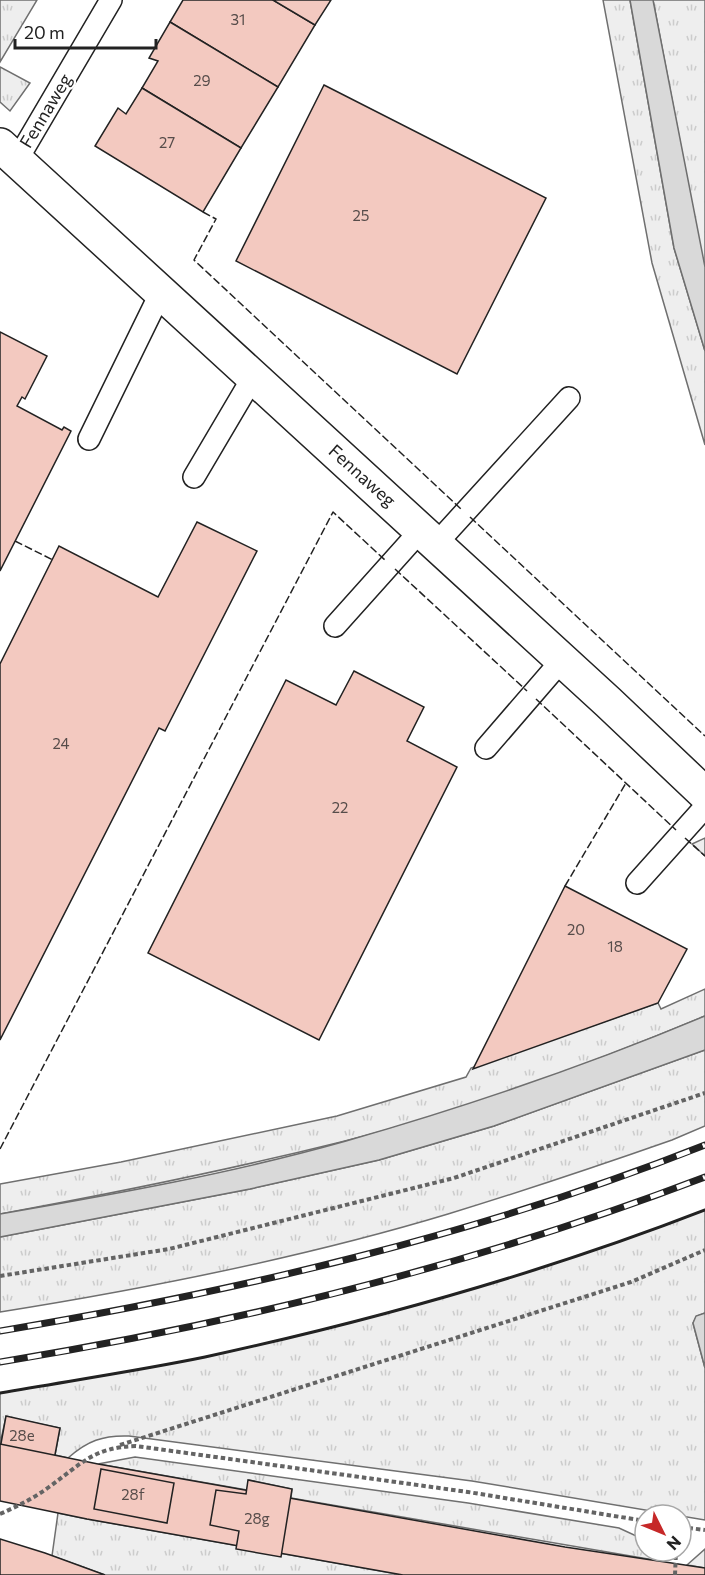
<svg xmlns="http://www.w3.org/2000/svg" width="705" height="1575" viewBox="0 0 705 1575" font-family="Commissioner,sans-serif">
<style>
.grass{fill:url(#grass-tufts);stroke:#6f6f6f;stroke-width:1.5}
.water{fill:#d9d9d9;stroke:#6f6f6f;stroke-width:1.5}
.building{fill:#f3c9c0;stroke:#222;stroke-width:1.5}
.lines{fill:none;stroke-linecap:round;stroke-linejoin:round}
.lane-casing{stroke:#222;stroke-width:24}
.street-casing{stroke:#222;stroke-width:36}
.path{stroke:#646464;stroke-width:4;stroke-dasharray:4.5 3;stroke-linecap:butt}
.lane{stroke:#fff;stroke-width:21}
.street{stroke:#fff;stroke-width:33}
.rail-casing{stroke:#222;stroke-width:7}
.rail{stroke:#fff;stroke-width:4.5;stroke-dasharray:14;stroke-linecap:butt}
.fence{stroke:#222;stroke-width:1.5;stroke-dasharray:8 3;stroke-linecap:butt}
.wall{stroke:#222;stroke-width:3}
.labels{text-anchor:middle;stroke-width:4.5;stroke-linejoin:round;paint-order:stroke}
.number-label{font-size:15px;fill:#564c4a}
.street-label{font-size:18px;fill:#222;stroke:#fff}
</style>
<defs>
<pattern id="grass-tufts" width="24" height="20" patternUnits="userSpaceOnUse" patternTransform="scale(1.5)"><rect width="24" height="20" fill="#eee"/><path d="M3 7l-1-3M5 7V3M7 7l1-3M15 17l-1-3M17 17v-4M19 17l1-3" fill="none" stroke="#ccc"/></pattern>
</defs>
<rect width="100%" height="100%" fill="#fff"/>
<g class="grass">
<polygon points="0,0 37,0 0,62"/>
<polygon points="603,0 630,0 674,248 705,351 705,445 652,263"/>
<polygon points="653,0 705,0 705,267 702,257"/>
<polygon points="0,67 30,83 10,111 0,102"/>
<polygon points="705,838 705,856 692,844"/>
<path d="M705,989v27c-118,49 -240,95 -364,126 -113,28 -226,51 -341,72v-30l121,-22 216,-46 129,-39 5,-9 187,-65 3,6z"/>
<path d="M705,1050v76l-33,14c-74,26 -149,51 -224,74 -146,44 -297,74 -448,98v-75l250,-48 129,-29 115,-34z"/>
<path d="M705,1210v103l-8,3 -4,7 12,45v152l-233,-39 -343,-45c-26,-1 -42,5 -61,22l-13,-3 5,-27 -54,-11 -6,27v-51c68,-12 137,-22 205,-36 170,-37 338,-84 500,-147z"/>
<polygon points="135,1457 468,1503 619,1528 645,1540 645,1551 657,1551 660,1561 291,1498 292,1489 249,1480 247,1490 98,1464"/>
<polygon points="58,1513 87,1519 403,1575 105,1575 52,1556"/>
<polygon points="705,1549 705,1568 687,1565"/>
</g>
<g class="water">
<polygon points="630,0 653,0 705,267 705,351 674,248"/>
<path d="M705,1016v34l-211,76 -115,34 -129,29 -250,48v-23c116,-20 233,-41 346,-73 122,-35 242,-76 359,-125z"/>
<polygon points="705,1313 705,1368 693,1323 696,1316"/>
</g>
<g class="building">
<polygon points="183,0 273,0 315,25 278,87 170,22"/>
<polygon points="273,0 331,0 315,25"/>
<polygon points="170,22 278,87 241,148 142,88 158,61 149,58"/>
<polygon points="324,85 546,198 457,374 236,261"/>
<polygon points="142,88 241,148 203,212 95,146 118,108 126,114"/>
<polygon points="0,332 47,356 25,399 22,397 17,406 62,430 64,427 71,431 0,571"/>
<polygon points="197,522 257,551 165,731 159,728 0,1040 0,664 59,546 158,597"/>
<polygon points="354,671 424,707 407,741 457,767 319,1040 148,953 286,680 336,705"/>
<polygon points="565,886 687,949 658,1003 473,1069"/>
<polygon points="6,1416 60,1428 54,1460 0,1449"/>
<polygon points="0,1444 98,1464 565,1547 705,1568 705,1575 403,1575 87,1519 0,1501"/>
<polygon points="101,1469 174,1483 167,1523 94,1509"/>
<polygon points="248,1480 292,1489 281,1557 236,1549 239,1531 210,1525 216,1490 246,1494"/>
<polygon points="0,1539 45,1553 105,1575 0,1575"/>
</g>
<g class="lines">
<g class="lane-casing">
<g id="lane">
<polyline points="17,160 111,0"/>
<polyline points="89,439 161,292"/>
<polyline points="194,477 253,377"/>
<polyline points="436,544 569,398"/>
<polyline points="335,626 421,530"/>
<polyline points="486,748 562,660"/>
<polyline points="637,883 705,807"/>
</g>
</g>
<g class="street-casing">
<polyline id="street" points="0,145 608,702 705,794"/>
</g>
<g class="path">
<polyline points="0,1276 169,1249 454,1178 705,1093"/>
<polyline points="120,1445 631,1282 705,1250"/>
<path d="M0,1514c18,-8 34,-16 49,-27 32,-23 45,-40 87,-41l332,46 177,29"/>
<polyline points="681,1527 705,1530"/>
<polyline points="675,1575 676,1551"/>
</g>
<use href="#lane" class="lane"/>
<use href="#street" class="street"/>
<g class="rail-casing">
<g id="rail">
<path d="M0,1331c240,-40 478,-96 705,-186"/>
<path d="M0,1362c241,-39 477,-98 705,-185"/>
</g>
</g>
<use href="#rail" class="rail"/>
<g class="fence">
<polyline points="203,212 216,219 194,260 461,509"/>
<polyline points="470,517 705,736"/>
<polyline points="15,541 53,560"/>
<polyline points="395,569 527,691"/>
<polyline points="536,699 676,830"/>
<polyline points="685,838 705,856"/>
<polyline points="565,886 626,783"/>
<polyline points="0,1149 333,512 386,561"/>
</g>
<path class="wall" d="M0,1393c68,-12 137,-22 205,-36 170,-37 338,-84 500,-147"/>
</g>
<g class="labels">
<g class="number-label">
<text x="238" y="25">31</text>
<text x="202" y="86">29</text>
<text x="167" y="148">27</text>
<text x="361" y="221">25</text>
<text x="61" y="749">24</text>
<text x="340" y="813">22</text>
<text x="576" y="935">20</text>
<text x="615" y="952">18</text>
<text x="22" y="1441">28e</text>
<text x="133" y="1500">28f</text>
<text x="257" y="1524">28g</text>
</g>
<g class="street-label">
<text transform="translate(46 111) rotate(-59)" y="6">Fennaweg</text>
<text transform="translate(362 476) rotate(42)" y="6">Fennaweg</text>
</g>
</g>
<g transform="translate(663 1533) rotate(133)"><circle r="28" fill="#ffffff" stroke="#a7a7a7" stroke-width="1.5"/>
<path d="M0-4.5L10 22L0 15L-10 22Z" fill="#c62828"/>
<text y="-9" font-size="16" font-weight="bold" text-anchor="middle" fill="#222222">N</text>
</g>
<path d="M15 39v9h141v-9" fill="none" stroke="#222222" stroke-width="3"/>
<text x="24" y="39" font-size="18" fill="#222222" stroke="#ffffff" stroke-width="4.5" paint-order="stroke">20 m</text>
</svg>
